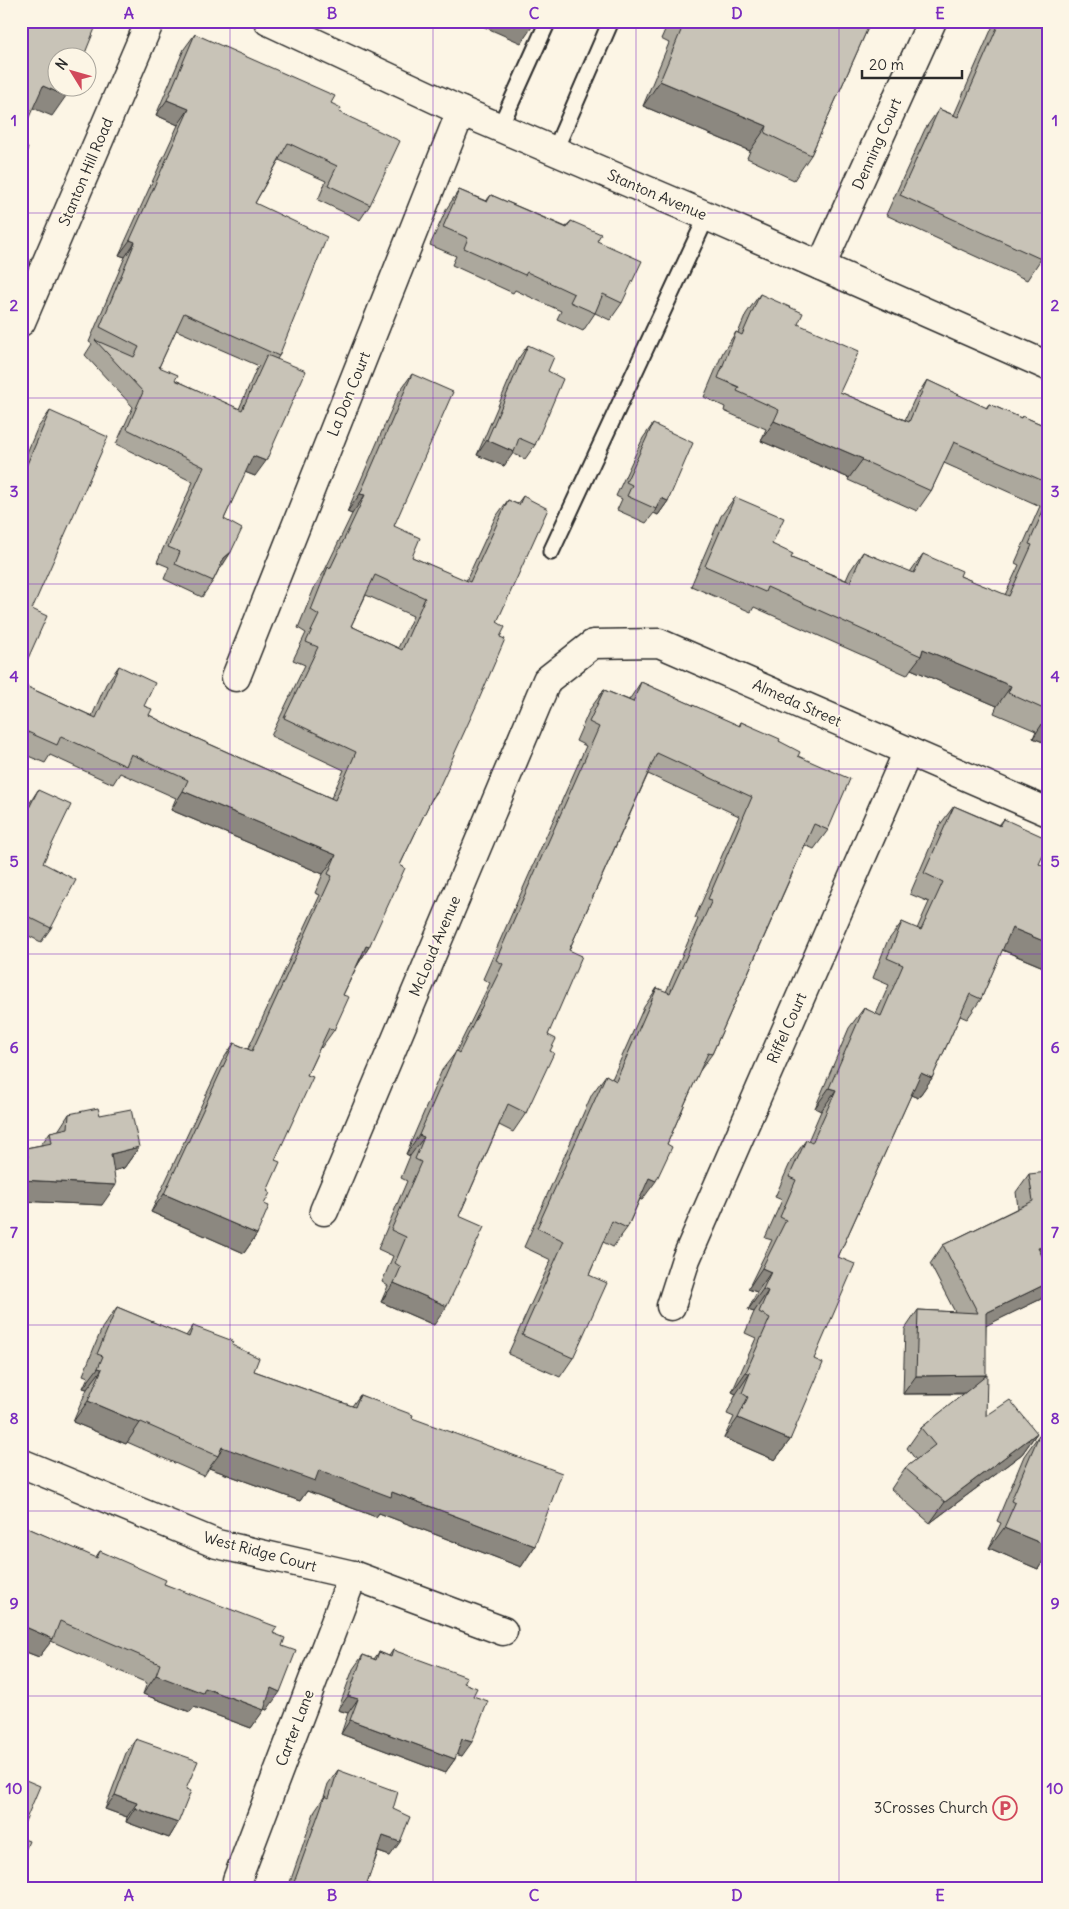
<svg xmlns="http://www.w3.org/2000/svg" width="1069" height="1909" viewBox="0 0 1069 1909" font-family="Delius,sans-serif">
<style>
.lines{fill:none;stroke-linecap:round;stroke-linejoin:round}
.service-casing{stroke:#2b2b2b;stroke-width:19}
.minor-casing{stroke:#2b2b2b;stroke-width:31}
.tertiary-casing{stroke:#2b2b2b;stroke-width:31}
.service{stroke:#fcf5e5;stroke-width:15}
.minor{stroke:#fcf5e5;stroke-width:28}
.tertiary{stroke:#fcf5e5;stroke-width:28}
.wall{fill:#aca89d;stroke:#2b2b2b;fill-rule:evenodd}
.shaded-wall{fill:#8c8880;stroke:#2b2b2b}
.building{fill:#c8c3b7;stroke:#2b2b2b;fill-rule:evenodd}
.grid{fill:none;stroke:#7b2cbf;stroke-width:1;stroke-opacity:0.55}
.labels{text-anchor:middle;stroke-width:4;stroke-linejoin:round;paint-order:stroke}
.street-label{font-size:15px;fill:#2b2b2b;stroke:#fcf5e5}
.poi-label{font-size:15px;fill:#2b2b2b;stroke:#fcf5e5;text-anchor:end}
.neatline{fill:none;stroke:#7b2cbf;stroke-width:2}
.grid-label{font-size:16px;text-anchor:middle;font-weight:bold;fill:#7b2cbf}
</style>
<rect width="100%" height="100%" fill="#fcf5e5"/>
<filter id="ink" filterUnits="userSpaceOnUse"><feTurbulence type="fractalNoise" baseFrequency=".02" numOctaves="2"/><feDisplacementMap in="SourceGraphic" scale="10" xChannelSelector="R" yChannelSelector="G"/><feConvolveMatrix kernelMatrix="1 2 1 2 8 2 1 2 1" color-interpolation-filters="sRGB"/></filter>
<g filter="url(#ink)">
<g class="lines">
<g class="service-casing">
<g id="service">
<polyline points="500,127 548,21"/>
<polyline points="555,150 611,21"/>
<polyline points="551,552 707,216"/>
</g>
</g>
<g class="minor-casing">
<g id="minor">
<polyline points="821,266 932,21"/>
<polyline points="21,322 150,21"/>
<polyline points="236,677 461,111"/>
<polyline points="324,1211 547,680 593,644 659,643 1048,812"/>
<polyline points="671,1306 686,1259 908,751"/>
<polyline points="21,1463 217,1544 353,1575 503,1631"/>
<polyline points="237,1880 353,1575"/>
</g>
</g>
<g class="tertiary-casing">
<polyline id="tertiary" points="268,21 461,111 707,216 1048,366"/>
</g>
<use href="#service" class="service"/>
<use href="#minor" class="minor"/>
<use href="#tertiary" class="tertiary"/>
</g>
<g class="wall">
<polygon points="669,21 871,21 811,155 794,180 747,158 750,151 643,106 669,43 661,39"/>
<polygon points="995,21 1048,21 1046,155 1041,259 1027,280 886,215 925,129 939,109 954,115"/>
<path d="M195,34l136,69 8,9 31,93 -10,15 -42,-20 8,-19 -47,-21 -24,43 24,153 -2,3 -22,117 -10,-4 -21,47 7,33 -12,17 -6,12 -11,16 -38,-18 5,-12 -12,-5 36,-80 -77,-38 17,-37 -48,-52 7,-11 -3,-2 36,-85 -6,-2 59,-130 -22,-10 28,-66zM176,330l83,36 -3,4 -17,39 -64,-29 -16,-13z"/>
<polygon points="459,190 486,201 491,195 566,227 571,221 597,241 622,303 610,320 595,313 583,331 557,319 561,311 515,290 513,293 452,265 456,256 430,245 447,208"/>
<polygon points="760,294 798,324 840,392 905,420 914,400 927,380 986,408 989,404 1021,418 1022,416 1048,427 1048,744 1033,738 1036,731 994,713 997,706 911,669 907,675 754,607 751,612 691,586 721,516 735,497 772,544 791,558 846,580 850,571 863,552 910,572 923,554 960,576 1005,595 1019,565 1015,563 1040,506 944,463 931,491 917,511 848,480 849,478 761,441 766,429 724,411 725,407 704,397 723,352 736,332 738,333 746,314"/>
<polygon points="528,345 548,371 535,445 525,459 512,453 504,466 477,455 518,359"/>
<path d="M412,374l-18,152 18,31 54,24 29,-63 13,-18 9,4 6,-8 -26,126 -60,170 -7,10 -30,63 -31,82 -11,17 -15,31 -9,35 -13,18 -1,-1 -13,28 -32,85 -8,31 -10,43 -13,19 -93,-41 71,-151 12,-18 14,6 72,-154 -5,-2 8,-19 -152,-64 5,-12 -56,-25 -7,11 -63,-29 -5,8 -24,-10v-69l71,32 14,-32 13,-18 30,49 31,16 151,67 13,-28 -73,-34 34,-71 -12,-5 13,-27 -8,-5 17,-42 9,-14 28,-58 -5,-2 52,-120zM366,595l47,21 -15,32 -47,-22z"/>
<polygon points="50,411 32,609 21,674 21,467 37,429"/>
<polygon points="653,424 668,501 658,515 654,513 646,523 617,510 622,499 616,496 643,438"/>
<polygon points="641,682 739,726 741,722 779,741 798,756 828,830 814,849 805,845 712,1054 699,1072 642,1200 640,1199 627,1228 613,1247 603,1242 589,1275 573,1358 560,1377 508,1354 551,1260 524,1247 592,1094 606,1075 612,1079 644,1007 657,988 666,992 698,919 695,918 739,816 648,774 569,950 548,1035 550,1051 526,1113 513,1132 499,1125 459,1216 434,1325 381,1302 388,1286 382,1282 393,1256 378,1249 407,1181 401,1178 410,1156 406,1154 442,1070 456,1052 490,983 483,979 586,746 576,741 590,709 604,690 629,700"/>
<polygon points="38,790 43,863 51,928 41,942 21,932 21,819 29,804"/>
<polygon points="954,806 999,825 1004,819 1039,864 1048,868 1048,969 1002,950 981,999 967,1019 960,1016 932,1078 918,1098 911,1095 838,1257 814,1359 790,1440 775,1460 724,1438 734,1417 727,1414 736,1394 732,1392 756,1338 745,1333 754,1312 748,1310 757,1292 748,1289 772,1240 765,1238 782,1200 775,1197 791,1161 806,1140 808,1141 821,1111 815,1108 849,1028 864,1008 876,1014 889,985 873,978 887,942 902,922 917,929 929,902 910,894 939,826"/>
<polygon points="69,1114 100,1115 139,1147 124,1168 114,1170 102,1205 21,1201 21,1155 26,1148 41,1145 50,1132 58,1131"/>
<polygon points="1029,1174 1048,1264 1046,1264 1041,1299 986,1325 984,1378 986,1416 1037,1433 1022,1454 930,1523 891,1489 905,1468 916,1460 907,1448 921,1428 964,1394 903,1394 905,1329 918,1310 955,1312 930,1264 943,1245 1018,1208 1016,1192"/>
<polygon points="117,1307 186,1336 193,1326 232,1345 254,1371 352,1406 360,1395 412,1418 535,1546 521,1567 379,1513 376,1517 307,1491 300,1501 209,1468 204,1476 127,1442 126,1444 73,1422 87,1389 83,1388 88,1377 83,1375 102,1328"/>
<polygon points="1039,1435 1046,1557 1038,1569 989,1548 1001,1523 997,1521 1024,1456"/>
<polygon points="21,1525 95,1558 100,1551 164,1584 273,1633 282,1646 267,1710 264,1709 251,1728 194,1707 190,1712 143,1694 147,1683 51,1641 39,1657 21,1650"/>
<polygon points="393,1650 464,1683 473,1696 462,1756 456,1754 455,1759 445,1773 341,1734 348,1713 338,1710 353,1669 363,1655 374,1659 379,1652 389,1656"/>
<polygon points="136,1739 186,1789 178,1823 169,1838 126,1822 127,1817 105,1809 126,1753"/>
<polygon points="338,1770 393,1809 390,1856 378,1852 367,1883 378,1888 288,1888 315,1810 324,1797 328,1784"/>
</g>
<g class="shaded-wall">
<polygon points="471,21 536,21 521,43"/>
<polygon points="660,81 767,126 750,151 643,106"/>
<polygon points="43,86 66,96 52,116 28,106"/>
<polygon points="167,100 189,109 178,125 156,115"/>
<polygon points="130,240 135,242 125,257 119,255"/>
<polygon points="774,421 863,459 849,478 761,441"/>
<polygon points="487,440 514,452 504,466 477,455"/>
<polygon points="253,456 266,461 255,476 242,471"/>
<polygon points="360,494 365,495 352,514 347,512"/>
<polygon points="661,498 668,501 658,515 654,513 656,509"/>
<polygon points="231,552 221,568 213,574 224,558"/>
<polygon points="923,649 1011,686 997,706 911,669 921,656"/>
<polygon points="1046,718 1048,719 1048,744 1033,738"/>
<polygon points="183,791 336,855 323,874 171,810"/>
<polygon points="1012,928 1048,943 1048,969 998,948"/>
<polygon points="366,946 369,947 357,966"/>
<polygon points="921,1073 932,1078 918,1098 906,1093"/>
<polygon points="829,1088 836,1090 821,1111 815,1108"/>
<polygon points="419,1135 424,1137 410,1156 406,1154"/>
<polygon points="139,1147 124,1168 97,1175 111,1154"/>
<polygon points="649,1178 656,1181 642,1200 635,1197"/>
<polygon points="21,1180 116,1185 102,1205 21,1201"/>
<polygon points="164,1194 257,1234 244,1253 151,1212"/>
<polygon points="1048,1247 1048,1264 1025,1266 1038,1248"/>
<polygon points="762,1268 771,1272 757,1292 748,1289"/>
<polygon points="394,1283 447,1306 434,1325 381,1302"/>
<polygon points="1048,1283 1048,1289 1041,1299 973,1332 986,1313"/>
<polygon points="763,1289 768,1291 754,1312 748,1310"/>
<polygon points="98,1368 102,1369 87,1389 83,1388"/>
<polygon points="746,1372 750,1373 736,1394 732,1392"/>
<polygon points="986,1375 973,1393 903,1394 916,1376"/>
<polygon points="88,1401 140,1423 126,1444 73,1422"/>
<polygon points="738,1418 790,1440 775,1460 724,1438"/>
<polygon points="1037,1433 1022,1454 930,1523 945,1502"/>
<polygon points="222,1447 319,1470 392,1492 535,1546 521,1567 379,1513 376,1517 307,1491 300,1501 209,1468 218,1456"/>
<polygon points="1004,1528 1048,1546 1048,1558 1046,1557 1038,1569 989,1548"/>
<polygon points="21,1625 53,1639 39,1657 21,1650"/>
<polygon points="156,1675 205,1688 264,1710 251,1728 194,1707 190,1712 143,1694"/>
<polygon points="271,1688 280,1692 267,1710 258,1707"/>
<polygon points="348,1696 358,1699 348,1713 338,1710"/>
<polygon points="350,1720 455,1759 445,1773 341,1734"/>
<polygon points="462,1739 472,1742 462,1756 452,1753"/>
<polygon points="115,1795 137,1803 127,1817 105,1809"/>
<polygon points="135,1808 178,1823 169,1838 126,1822"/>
<polygon points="383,1836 400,1842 390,1856 373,1850"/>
</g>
<g class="building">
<polygon points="21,21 98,21 83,58 58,58 58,88 70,88 66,96 43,86 21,135"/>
<polygon points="685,21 871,21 811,155 765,133 767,126 660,81"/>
<polygon points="1000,21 1048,21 1048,152 1046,155 1048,156 1048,244 1041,259 900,195 939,109 958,117"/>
<polygon points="195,34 335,96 331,103 341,108 339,112 400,141 370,205 328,185 337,166 288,143 255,203 327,237 279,356 184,313 159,367 178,375 175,380 242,410 267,355 306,371 266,461 253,456 224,519 242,529 231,552 224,558 213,581 175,564 180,552 168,547 204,467 127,429 143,392 95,340 134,357 139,347 100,327 135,242 130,240 189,109 167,100"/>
<polygon points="21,145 28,148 21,165"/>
<polygon points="459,190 487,202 491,195 567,228 571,221 601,234 597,241 642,261 622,303 603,294 595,313 570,302 574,294 527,272 525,275 464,248 468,238 443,227"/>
<polygon points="760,294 803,313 798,324 859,351 840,392 909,422 927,380 987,408 989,404 1021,418 1022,416 1048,427 1048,483 954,442 931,491 862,460 863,459 774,421 779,410 737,391 739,387 718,378 736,332 742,335"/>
<polygon points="528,345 554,357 548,371 563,379 535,445 519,438 514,452 487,440"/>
<path d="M412,374l41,18 -59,134 26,12 -8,19 58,25 38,-82 11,5 4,-9 25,13 -51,113 8,5 -5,10 5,2 -28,65 -40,88h-2l-35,73 5,3 -36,79 -3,-1 -23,49 6,2 -15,33 -5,-2 -22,47 6,2 -38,83 5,2 -13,29 3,2 -6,11 5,2 -12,28 -93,-40 70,-151 18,8 80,-175 -4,-2 8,-19 -153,-64 5,-11 -57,-26 -5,12 -65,-30 -4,9 -36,-16v-45l75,34 23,-52 36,17 -11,23 8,3 -3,6 31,16 155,69 21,-48 -72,-34 34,-71 -12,-5 13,-27 -8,-5 17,-43 2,2 35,-74 -5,-1zM375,575l50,23 -23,52 -51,-24z"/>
<polygon points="50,411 108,437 32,609 47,616 21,674 21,478"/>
<polygon points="653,424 693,443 668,501 661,498 656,509 627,496 632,485 626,482"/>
<polygon points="735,497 784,518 772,544 793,554 791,558 850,582 863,552 914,573 923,554 962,571 960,576 1009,596 1032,545 1029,544 1048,499 1048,711 1008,693 1011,686 923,649 921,656 767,587 765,592 705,566"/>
<polygon points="641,682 740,726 741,722 780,739 779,741 800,752 798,756 850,779 828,830 814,824 712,1054 708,1053 686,1101 667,1144 672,1147 656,1181 649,1178 627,1228 612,1221 589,1275 607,1283 573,1358 522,1335 564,1241 537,1228 606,1075 616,1081 657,988 670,993 712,900 708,899 752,797 657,753 569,950 582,956 548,1035 556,1039 550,1051 554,1053 526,1113 508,1104 459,1216 484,1227 447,1306 394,1283 401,1267 395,1263 406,1237 391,1230 421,1162 415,1159 424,1137 419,1135 456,1051 459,1053 503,964 496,960 599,727 589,722 604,690 633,702"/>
<polygon points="38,790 71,805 43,863 76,880 51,928 21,913 21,824"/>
<polygon points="954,806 1000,826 1004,819 1048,839 1048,845 1039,864 1048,868 1048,943 1012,928 981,999 970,994 932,1078 921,1073 838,1257 855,1264 814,1359 823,1363 790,1440 738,1418 748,1397 742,1393 750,1373 746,1372 770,1318 759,1312 768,1291 763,1289 771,1272 762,1268 786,1220 780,1217 796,1180 789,1177 806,1140 812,1143 836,1090 829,1088 864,1008 881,1016 903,965 887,958 902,922 921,930 943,882 924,873"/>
<polygon points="98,1108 100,1115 131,1109 139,1147 111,1154 116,1185 21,1180 21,1158 28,1157 26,1148 52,1143 50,1132 68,1128 69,1114"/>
<polygon points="1048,1172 1048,1247 1038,1248 1048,1267 1048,1283 986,1313 986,1375 916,1376 918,1310 978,1313 943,1245 1033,1201 1029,1174"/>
<polygon points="117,1307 189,1337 193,1326 233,1341 232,1345 259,1358 254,1371 355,1407 360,1395 413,1415 412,1418 562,1473 535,1546 392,1492 391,1497 319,1470 315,1481 222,1447 218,1456 141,1422 140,1423 88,1401 102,1369 98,1368 103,1356 97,1354"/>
<polygon points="987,1375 986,1416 1010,1400 1037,1433 945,1502 905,1468 935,1445 921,1428"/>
<polygon points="1039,1435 1048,1447 1048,1546 1004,1528 1015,1503 1011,1501"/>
<polygon points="21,1525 97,1558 100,1551 166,1580 164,1584 277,1627 273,1633 285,1638 282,1646 296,1651 280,1692 271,1688 264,1710 205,1688 203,1693 156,1675 160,1664 60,1621 53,1639 21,1625"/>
<polygon points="393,1650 467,1677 464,1683 477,1688 473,1696 488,1701 472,1742 462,1739 455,1759 350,1720 358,1699 348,1696 363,1655 376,1660 379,1652 391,1657"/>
<polygon points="136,1739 198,1761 186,1789 191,1791 178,1823 135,1808 137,1803 115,1795"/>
<polygon points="338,1770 398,1792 393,1809 410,1817 400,1842 383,1836 367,1883 378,1888 292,1888 325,1796 329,1798"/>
<polygon points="21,1778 40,1786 21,1831"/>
<polygon points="21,1838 29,1841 21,1860"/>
</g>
</g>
<path class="grid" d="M230,21v1867M433,21v1867M636,21v1867M839,21v1867M21,213h1027M21,398h1027M21,584h1027M21,769h1027M21,954h1027M21,1140h1027M21,1325h1027M21,1511h1027M21,1696h1027"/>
<defs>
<g id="parking-ring" transform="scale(1.25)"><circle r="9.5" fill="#fcf5e5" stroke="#d1495b" stroke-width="1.5"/><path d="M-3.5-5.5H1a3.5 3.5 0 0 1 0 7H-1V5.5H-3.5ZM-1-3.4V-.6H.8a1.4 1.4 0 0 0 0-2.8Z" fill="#d1495b"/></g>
</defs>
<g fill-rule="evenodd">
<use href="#parking-ring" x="1005" y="1808"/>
</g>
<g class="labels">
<g class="street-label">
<text transform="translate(877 144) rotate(-66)" y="5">Denning Court</text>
<text transform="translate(86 172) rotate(-67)" y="5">Stanton Hill Road</text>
<text transform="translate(657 195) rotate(23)" y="5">Stanton Avenue</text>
<text transform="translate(349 394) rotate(-68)" y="5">La Don Court</text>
<text transform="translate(797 703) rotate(24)" y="5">Almeda Street</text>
<text transform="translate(435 946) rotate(-67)" y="5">McLoud Avenue</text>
<text transform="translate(787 1028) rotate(-66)" y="5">Riffel Court</text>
<text transform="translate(260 1552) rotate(15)" y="5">West Ridge Court</text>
<text transform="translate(295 1728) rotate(-69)" y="5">Carter Lane</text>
</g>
<g class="poi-label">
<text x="988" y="1813">3Crosses Church</text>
</g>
</g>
<rect width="1069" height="1909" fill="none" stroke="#fcf5e5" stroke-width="55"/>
<g transform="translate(72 72) rotate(307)"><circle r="24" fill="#fcf5e5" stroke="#a8a49b"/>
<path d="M0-4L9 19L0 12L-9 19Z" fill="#d1495b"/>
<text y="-8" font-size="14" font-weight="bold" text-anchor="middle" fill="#2b2b2b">N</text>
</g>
<path d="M862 70v8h100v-8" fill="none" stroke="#2b2b2b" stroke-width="2.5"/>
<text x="869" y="70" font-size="15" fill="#2b2b2b" stroke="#fcf5e5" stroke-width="4" paint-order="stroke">20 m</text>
<rect x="28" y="28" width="1014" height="1854" class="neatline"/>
<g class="grid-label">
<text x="129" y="19">A</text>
<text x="332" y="19">B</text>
<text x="534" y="19">C</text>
<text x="737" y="19">D</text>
<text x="940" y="19">E</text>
<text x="14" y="126">1</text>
<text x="1055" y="126">1</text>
<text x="14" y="311">2</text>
<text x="1055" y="311">2</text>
<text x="14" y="497">3</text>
<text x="1055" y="497">3</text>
<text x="14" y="682">4</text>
<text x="1055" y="682">4</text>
<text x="14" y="867">5</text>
<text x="1055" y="867">5</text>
<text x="14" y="1053">6</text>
<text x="1055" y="1053">6</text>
<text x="14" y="1238">7</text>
<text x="1055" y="1238">7</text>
<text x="14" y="1424">8</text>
<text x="1055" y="1424">8</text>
<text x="14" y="1609">9</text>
<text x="1055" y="1609">9</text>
<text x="14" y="1794">10</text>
<text x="1055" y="1794">10</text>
<text x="129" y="1901">A</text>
<text x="332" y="1901">B</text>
<text x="534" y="1901">C</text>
<text x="737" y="1901">D</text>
<text x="940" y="1901">E</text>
</g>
</svg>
